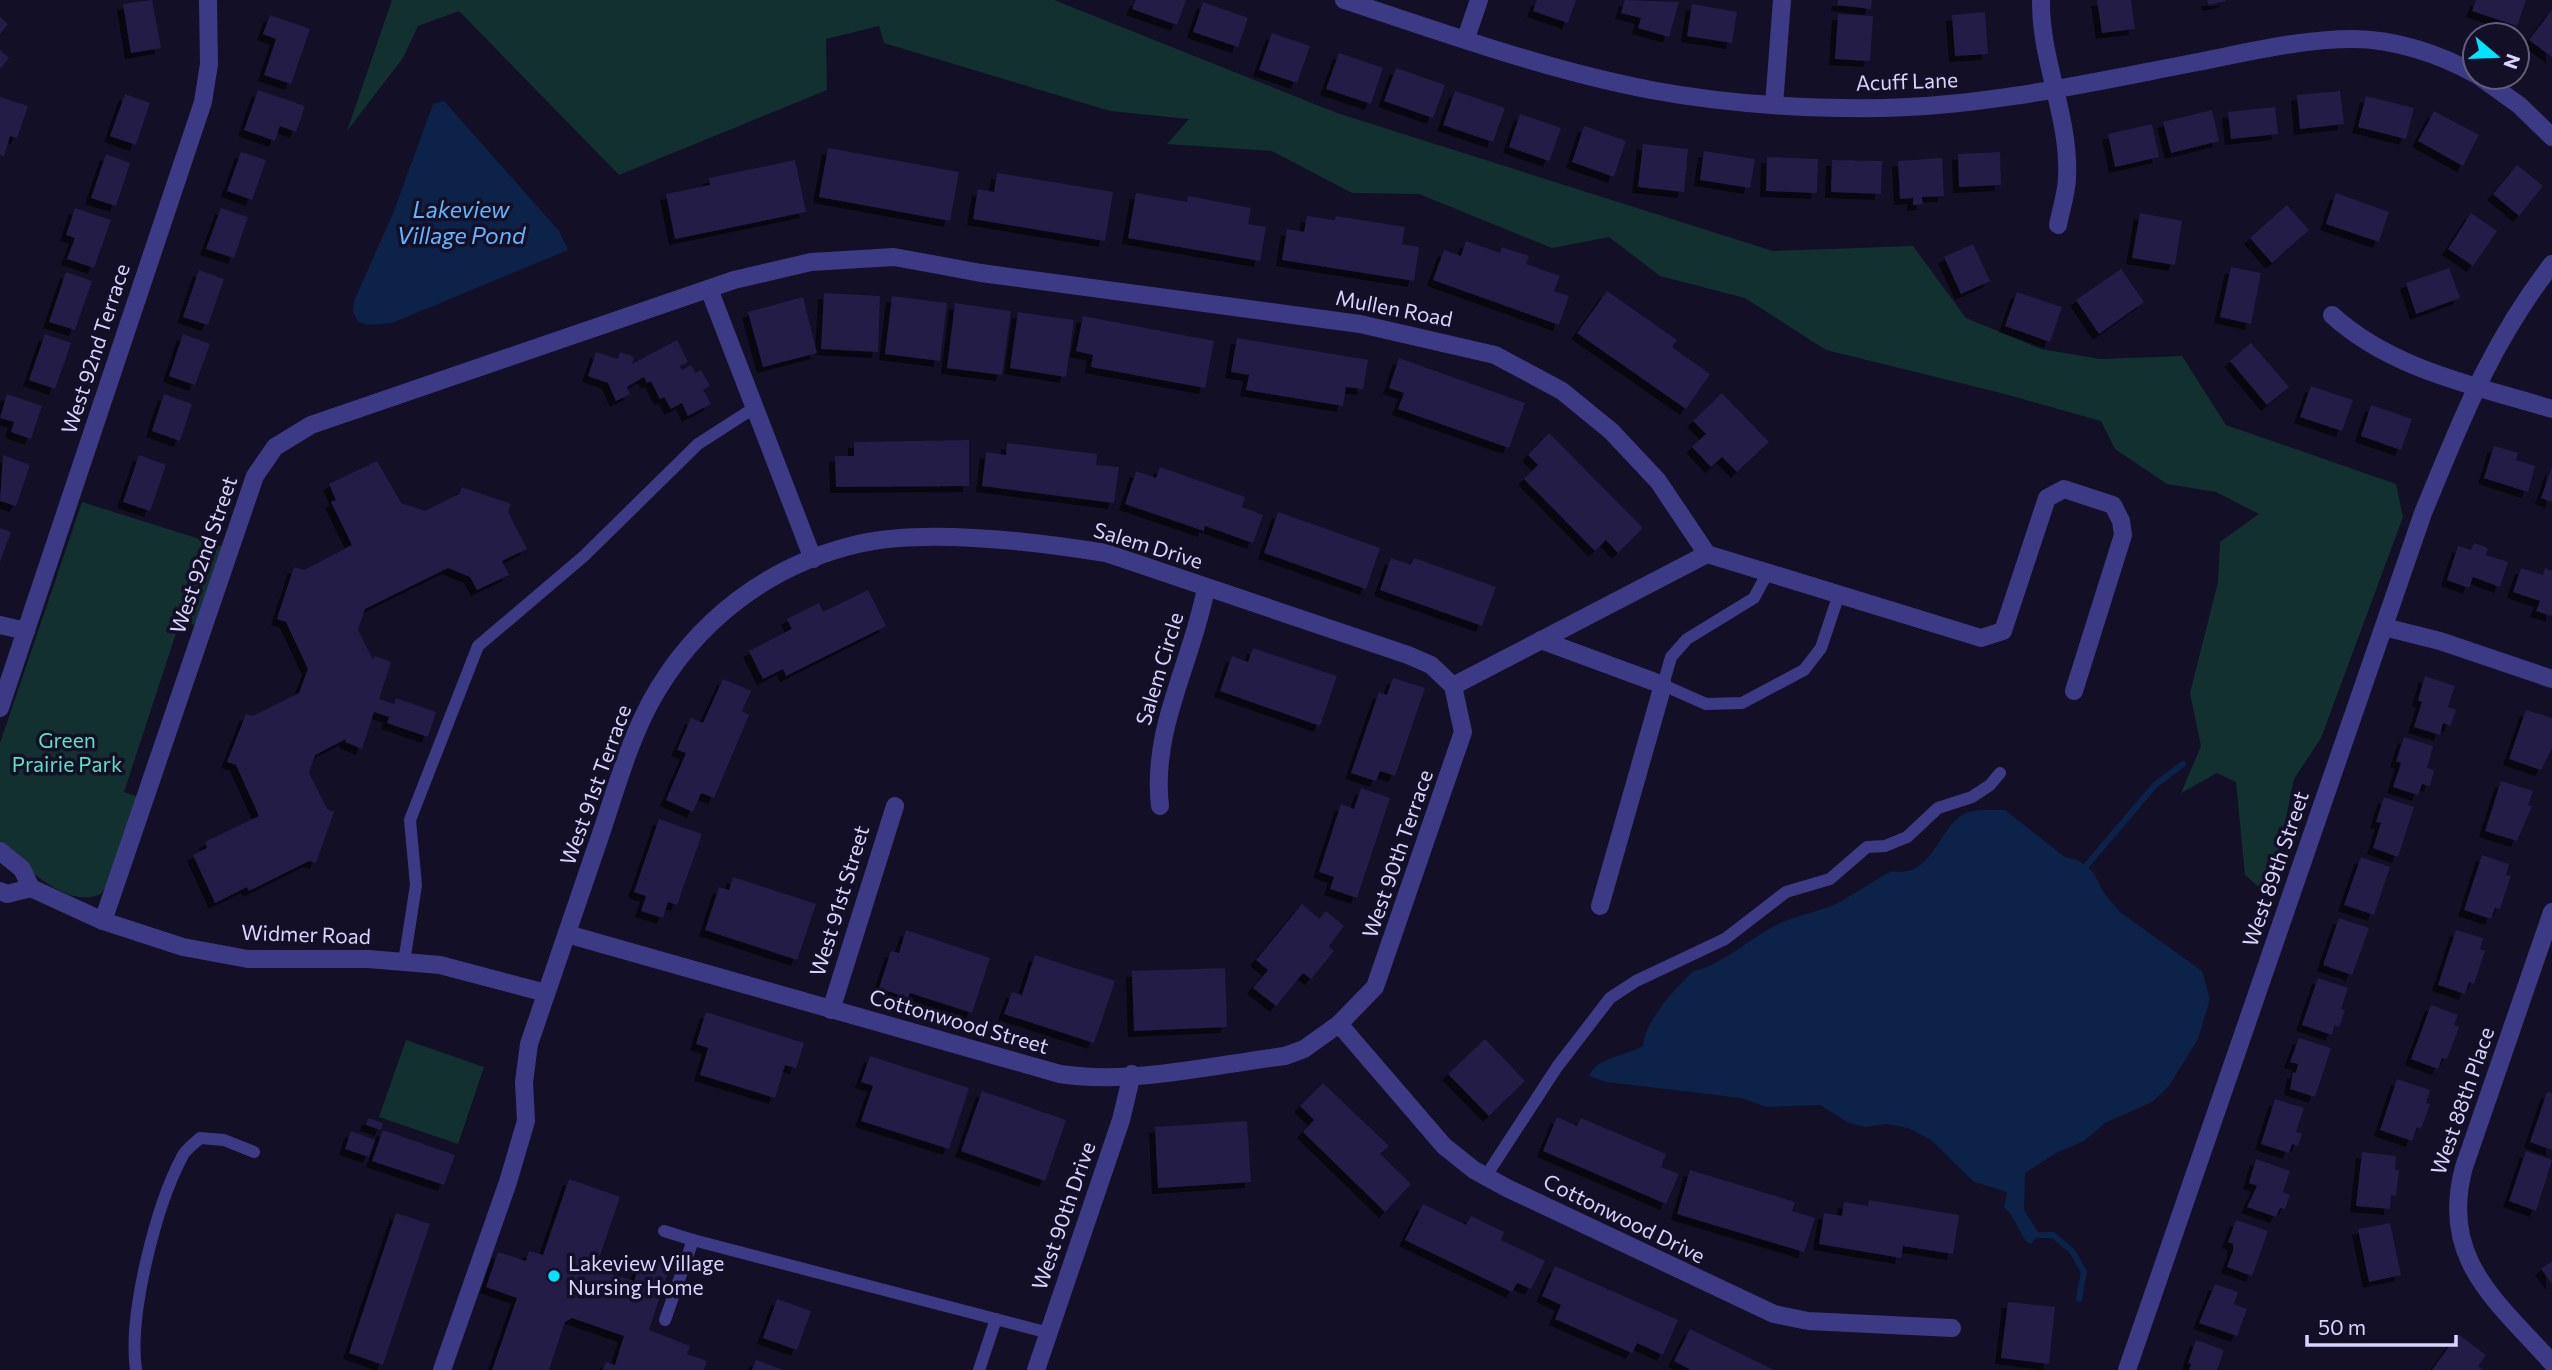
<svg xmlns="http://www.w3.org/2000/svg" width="2552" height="1370" viewBox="0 0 2552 1370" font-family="Commissioner,sans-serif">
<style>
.green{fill:#12302f}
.water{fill:#0c2248}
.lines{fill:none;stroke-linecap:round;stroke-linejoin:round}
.stream{stroke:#0c2248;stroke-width:6}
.building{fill:#241b47;filter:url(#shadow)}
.lane{stroke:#3d3a85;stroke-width:12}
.street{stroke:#3d3a85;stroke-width:18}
.poi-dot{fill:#00e5ff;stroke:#130f26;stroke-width:2.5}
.labels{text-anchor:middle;stroke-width:7;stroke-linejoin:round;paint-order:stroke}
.street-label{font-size:21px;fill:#d9d4ff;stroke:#130f26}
.park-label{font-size:21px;fill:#5fe0c0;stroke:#130f26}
.poi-label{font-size:21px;fill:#d9d4ff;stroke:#130f26;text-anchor:start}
.water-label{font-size:23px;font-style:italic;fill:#62b6ff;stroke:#130f26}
</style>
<defs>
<filter id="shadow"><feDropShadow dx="-6" dy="6" stdDeviation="0" flood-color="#0009"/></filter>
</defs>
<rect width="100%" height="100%" fill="#130f26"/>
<g class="green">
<polygon points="392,0 1054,0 1337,113 1773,251 1913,246 1966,318 2041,349 2100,359 2182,356 2226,425 2396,484 2403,517 2321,738 2294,779 2270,897 2245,875 2236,782 2217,773 2181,793 2201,746 2190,693 2218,582 2220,542 2259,514 2216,492 2167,484 2115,449 2101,421 2001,393 1826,350 1745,298 1660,276 1609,237 1552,248 1419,194 1352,193 1272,151 1167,144 1189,119 1110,111 884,43 879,26 826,39 827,90 619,175 459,11 418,26 403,58 347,131"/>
<path d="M82,502l140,44 -27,79 -15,-4 -56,171 14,5 -31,88 -6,9c-36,16 -76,-29 -101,-50v-101z"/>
<polygon points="406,1040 484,1067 458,1144 379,1117"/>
</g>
<g class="water">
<polygon points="444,101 559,231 568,250 392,323 368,325 358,322 353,312 354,301 394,211 433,104"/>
<path d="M2005,810l60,47 13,3 15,12 11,21 16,19 82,59 8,28 -12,40 -29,47 -17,16 -47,21 -21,18 -28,12 -31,20 -1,37 16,25 -10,9c-13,-10 -13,-28 -26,-36l3,-16 -33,-10 -43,-42 -23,-12 -21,-4 -22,3 -16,-4 -29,-18 -53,2 -26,-9 -135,-16 -17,-6c8,-19 37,-20 54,-30 3,-28 31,-55 50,-75 25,-4 59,-33 81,-45 23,-12 50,-14 71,-27 16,-9 31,-20 47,-28 40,8 46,-42 70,-56 12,-7 29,-5 43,-5z"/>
</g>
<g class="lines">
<g class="stream">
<polyline points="2086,866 2155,785 2183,764"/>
<polyline points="2040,1235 2053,1235 2072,1251 2084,1272 2079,1299"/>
</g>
</g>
<g class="building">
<polygon points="152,0 161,48 131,53 123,4"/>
<polygon points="1136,0 1186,0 1177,25 1132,9"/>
<polygon points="1537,0 1576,0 1568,23 1533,11"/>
<polygon points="1625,0 1679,2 1669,37 1638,28 1641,18 1621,13"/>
<polygon points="1838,0 1872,0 1871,9 1837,5"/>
<polygon points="2097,0 2131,0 2135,29 2102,33"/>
<polygon points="2207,0 2226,0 2226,1 2209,5"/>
<polygon points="2476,0 2526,0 2517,26 2472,11"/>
<polygon points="1203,2 1248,18 1238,47 1193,32"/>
<polygon points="1692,4 1737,12 1732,43 1687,36"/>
<polygon points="2552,10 2552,57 2529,40"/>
<polygon points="1985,12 1988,54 1955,56 1952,15"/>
<polygon points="1838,14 1873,16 1870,61 1835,59"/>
<polygon points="270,15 310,29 291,84 264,75 276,39 263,34"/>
<polygon points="0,17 8,24 0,34"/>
<polygon points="1272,33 1310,46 1297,83 1259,70"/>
<polygon points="0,50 9,58 0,69"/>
<polygon points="1339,53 1383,68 1371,104 1326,89"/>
<polygon points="1396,68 1445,85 1433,118 1384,101"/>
<polygon points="258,90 305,106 296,132 280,126 275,141 244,130"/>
<polygon points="1455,91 1505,108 1493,142 1443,125"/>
<polygon points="2340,91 2344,124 2300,129 2297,95"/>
<polygon points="125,94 150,103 136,145 110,136"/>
<polygon points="2366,96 2414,108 2406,139 2358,127"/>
<polygon points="0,97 28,106 17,138 10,136 4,156 0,155"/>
<polygon points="2275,107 2278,134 2231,139 2228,112"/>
<polygon points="2212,110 2219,141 2171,153 2163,122"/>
<polygon points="2434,111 2479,135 2463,166 2418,141"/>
<polygon points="1520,114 1561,128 1549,161 1509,147"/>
<polygon points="2152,124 2159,157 2115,167 2108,134"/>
<polygon points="1584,126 1626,141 1614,177 1572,162"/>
<polygon points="1643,144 1688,149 1684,192 1638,187"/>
<polygon points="828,148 959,172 950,221 819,197"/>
<polygon points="1704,151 1755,159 1750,188 1700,180"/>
<polygon points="241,152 266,160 252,200 227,191"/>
<polygon points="2000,152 2001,185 1959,187 1958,154"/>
<polygon points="106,154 130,163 116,206 91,198"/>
<polygon points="1767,157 1818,159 1817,193 1766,191"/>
<polygon points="1942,158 1944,196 1922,197 1923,204 1913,205 1913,198 1900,199 1898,161"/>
<polygon points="795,160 806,212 675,239 666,194 710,185 709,178"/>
<polygon points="1832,160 1882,161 1881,194 1831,192"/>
<polygon points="2517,165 2543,186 2519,216 2493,194"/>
<polygon points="997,173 1113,192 1105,241 973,219 978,189 994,192"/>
<polygon points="1136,193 1187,202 1188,196 1251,208 1248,224 1266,227 1260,261 1128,238"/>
<polygon points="2336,193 2389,212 2379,242 2326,224"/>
<polygon points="2287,205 2309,230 2272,263 2250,238"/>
<polygon points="75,208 111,220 94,268 67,259 75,238 66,235"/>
<polygon points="221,208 248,217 234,258 206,249"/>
<polygon points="2140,213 2182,221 2175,265 2132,258"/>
<polygon points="2471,213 2497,231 2473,266 2448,249"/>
<polygon points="1307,216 1335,220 1336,216 1405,227 1402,244 1419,247 1414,281 1282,260 1287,229 1304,232"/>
<polygon points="1466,241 1500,253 1502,247 1529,256 1526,264 1560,276 1554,291 1569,296 1559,325 1433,280 1444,250 1461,256"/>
<polygon points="1973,244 1990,281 1961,294 1944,257"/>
<polygon points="2231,267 2261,273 2251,324 2220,317"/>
<polygon points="2449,268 2460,298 2416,314 2406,283"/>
<polygon points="2121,269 2144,302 2099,334 2076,300"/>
<polygon points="199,270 224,279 208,325 183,317"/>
<polygon points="66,272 92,281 75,330 49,322"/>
<polygon points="1607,291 1677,340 1672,347 1710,374 1686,409 1577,333"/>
<polygon points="2017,292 2062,307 2050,342 2005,326"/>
<polygon points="824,293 880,296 878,352 821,349"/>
<polygon points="892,296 947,303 940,361 885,354"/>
<polygon points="803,297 817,353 763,367 748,312"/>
<polygon points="955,303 1011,311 1002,375 947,368"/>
<polygon points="1018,312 1074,320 1066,377 1010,368"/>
<polygon points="1083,316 1214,341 1205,388 1091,367 1093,355 1076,351"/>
<polygon points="45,334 71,343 55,389 29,380"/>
<polygon points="183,334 210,344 195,385 169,376"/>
<polygon points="1237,338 1368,360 1363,389 1346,387 1343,406 1246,390 1249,375 1231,372"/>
<polygon points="677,340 688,362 680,366 682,370 691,365 695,373 701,370 710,386 703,390 711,404 688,416 682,403 671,409 664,397 660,399 651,381 647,383 644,377 627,387 630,394 616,401 608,383 588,376 596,352 618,359 620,352 634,357 632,364"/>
<polygon points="2251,343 2289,387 2267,405 2230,361"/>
<polygon points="1399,358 1525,403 1509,448 1398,409 1404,393 1389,388"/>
<polygon points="2311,386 2353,400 2342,431 2300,417"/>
<polygon points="1722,393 1769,442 1737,472 1722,457 1711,467 1692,447 1706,434 1693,421"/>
<polygon points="7,394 42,406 31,439 11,432 14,422 0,418"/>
<polygon points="164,394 192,404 180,441 152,431"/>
<polygon points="2371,405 2412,419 2401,450 2361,436"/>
<polygon points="1549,433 1643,528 1618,553 1606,540 1595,551 1524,479 1538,465 1528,455"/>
<polygon points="969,440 969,486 836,487 835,456 854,456 854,442"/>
<polygon points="1007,443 1097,454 1096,465 1119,467 1114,503 982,486 986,452 1006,455"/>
<polygon points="2494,446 2518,453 2516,460 2535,466 2528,492 2484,478"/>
<polygon points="3,455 30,465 16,506 0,501"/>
<polygon points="139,455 166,465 150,511 123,502"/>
<polygon points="377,461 401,503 425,511 459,494 462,487 511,504 508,512 527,549 502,561 509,575 477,590 470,577 448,568 365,609 358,630 373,660 375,656 391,662 379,699 394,704 396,698 436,712 428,737 387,723 389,717 374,712 362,749 345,742 346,739 315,755 309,773 327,809 334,812 316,863 309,861 249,891 247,887 215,903 193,855 207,848 205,842 259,816 236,765 227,762 246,714 253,716 299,693 308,669 286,622 277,619 294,567 304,570 352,545 331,502 336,500 329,484"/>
<polygon points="1160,467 1245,497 1242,507 1263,515 1253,543 1205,526 1204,531 1125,504 1136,471 1156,478"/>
<polygon points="2552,467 2552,502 2541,498"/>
<polygon points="1278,512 1380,548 1366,589 1264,553"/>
<polygon points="0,528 11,532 0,562"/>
<polygon points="2474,543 2488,548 2486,555 2508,562 2500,587 2473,577 2469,588 2447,580 2458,546 2471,550"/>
<polygon points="1391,558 1411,565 1414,558 1496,587 1482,626 1380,590"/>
<polygon points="2521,568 2543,575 2545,568 2552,571 2552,616 2536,611 2540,601 2513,592"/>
<polygon points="868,590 886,626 786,676 783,669 763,679 749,651 792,629 787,619 819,603 823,612"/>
<polygon points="1253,648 1337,676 1320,726 1220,691 1232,656 1248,662"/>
<polygon points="2425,676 2455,686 2448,707 2456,710 2450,726 2443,723 2440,735 2414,727 2422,702 2418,700"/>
<polygon points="1393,678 1425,688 1395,776 1380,771 1376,781 1351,773 1379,692 1387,695"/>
<polygon points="723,679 751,691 742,711 749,715 714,798 701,793 693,812 666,800 686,753 677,750 691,718 703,723"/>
<polygon points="2526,710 2552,718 2552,748 2541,770 2509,759"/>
<polygon points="2404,737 2433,746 2427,768 2434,770 2430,786 2422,784 2418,795 2393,787 2401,763 2396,761"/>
<polygon points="2501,781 2533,791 2528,805 2532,806 2517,841 2485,831"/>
<polygon points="1361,788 1390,798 1357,898 1330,889 1334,877 1319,872 1341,804 1354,809"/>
<polygon points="2384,797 2414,807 2398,857 2373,848 2381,823 2376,822"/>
<polygon points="659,819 702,834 677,905 668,902 663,918 641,911 646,896 634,892"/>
<polygon points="2482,855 2509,864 2506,875 2511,876 2500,909 2495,908 2491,919 2464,910"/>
<polygon points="2361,857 2390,867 2374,915 2344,905"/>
<polygon points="733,877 816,904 797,960 705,930 719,887 729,890"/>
<polygon points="1302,904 1319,919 1326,911 1344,926 1329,946 1334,951 1311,979 1303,973 1276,1006 1253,988 1268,970 1256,960"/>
<polygon points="2339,918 2369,928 2352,975 2323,965"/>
<polygon points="906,930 990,958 972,1013 910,993 908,998 879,988 891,951 899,953"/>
<polygon points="2456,930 2483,938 2480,949 2485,951 2474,984 2469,982 2465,994 2438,985"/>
<polygon points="1035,955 1115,981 1094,1043 1004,1014 1012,992 1022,995"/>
<polygon points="1225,968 1227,1027 1134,1031 1132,971"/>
<polygon points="2318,978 2348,988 2341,1009 2345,1010 2339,1027 2335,1025 2332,1035 2302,1025"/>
<polygon points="2431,1005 2458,1015 2454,1025 2459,1027 2447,1059 2442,1058 2438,1069 2411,1059"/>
<polygon points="706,1012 804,1043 796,1068 785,1065 775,1098 700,1075 708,1048 696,1044"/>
<polygon points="2299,1038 2331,1048 2315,1097 2290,1089 2293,1072 2296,1073 2298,1064 2290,1062"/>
<polygon points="1485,1039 1525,1081 1489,1116 1448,1074"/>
<polygon points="870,1056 969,1088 949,1149 861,1121 873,1086 861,1082"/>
<polygon points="2397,1079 2430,1090 2426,1103 2430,1104 2421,1129 2417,1127 2412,1141 2380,1130"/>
<polygon points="1323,1083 1389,1146 1380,1154 1411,1184 1385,1212 1303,1132 1314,1120 1300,1106"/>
<polygon points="982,1091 1066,1120 1045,1181 961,1151"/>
<polygon points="2547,1092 2552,1093 2552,1150 2530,1142"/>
<polygon points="2275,1099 2304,1108 2296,1132 2302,1134 2298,1146 2292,1144 2289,1153 2261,1144"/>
<polygon points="1557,1117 1577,1126 1581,1118 1666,1154 1661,1167 1679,1174 1666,1204 1543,1151"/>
<polygon points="368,1118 383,1123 381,1130 366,1125"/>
<polygon points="1247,1121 1251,1182 1158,1188 1155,1127"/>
<polygon points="383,1130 455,1155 444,1185 372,1161"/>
<polygon points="351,1131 375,1140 369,1157 345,1149"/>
<polygon points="2526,1151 2552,1160 2536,1211 2509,1201"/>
<polygon points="2362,1152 2396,1156 2395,1170 2399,1170 2396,1196 2391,1195 2390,1209 2356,1206"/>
<polygon points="2256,1159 2290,1171 2283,1192 2290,1195 2285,1209 2280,1208 2276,1217 2247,1207 2257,1186 2249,1183"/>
<polygon points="1690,1170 1795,1202 1792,1211 1815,1218 1804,1252 1677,1214"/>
<polygon points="569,1179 620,1197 598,1261 602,1271 634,1281 642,1257 670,1266 649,1330 690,1346 687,1354 707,1361 704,1370 603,1370 606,1362 615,1365 624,1336 572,1318 565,1322 549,1370 492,1370 517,1298 486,1287 498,1252 526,1261 529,1251 543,1255"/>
<polygon points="1869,1200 1959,1215 1953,1254 1903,1246 1901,1258 1819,1244 1824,1213 1842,1216 1844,1202 1868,1206"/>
<polygon points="1423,1204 1466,1225 1471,1216 1504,1232 1501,1240 1545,1261 1531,1289 1517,1283 1512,1292 1405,1240"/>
<polygon points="396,1213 430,1224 383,1365 349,1353"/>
<polygon points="2236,1220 2268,1231 2252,1276 2227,1267 2233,1251 2233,1244 2228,1242"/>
<polygon points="2390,1223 2401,1275 2369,1282 2358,1229"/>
<polygon points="2552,1261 2552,1284 2541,1269"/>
<polygon points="1555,1266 1678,1320 1663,1355 1637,1343 1632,1353 1555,1319 1561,1305 1542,1296"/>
<polygon points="2215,1284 2238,1292 2234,1304 2247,1309 2237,1336 2199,1323"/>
<polygon points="777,1299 811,1311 797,1350 763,1338"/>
<polygon points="2008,1302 2055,1307 2049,1364 2001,1358"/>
<polygon points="1690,1329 1774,1370 1691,1370 1674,1361"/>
<polygon points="2458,1334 2486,1355 2478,1366 2483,1370 2432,1370"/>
<polygon points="2196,1340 2224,1350 2217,1370 2189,1370 2191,1364 2188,1363"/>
<polygon points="756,1360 783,1370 752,1370"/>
</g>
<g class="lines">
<g class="lane">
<polyline points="1768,572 1754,598 1687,639 1671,657 1663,685 1706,704 1742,703 1804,670 1821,648 1839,594"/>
<polyline points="404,962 416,885 410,820 478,646 584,556 698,444 754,408"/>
<polyline points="1486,1176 1557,1067 1610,998 1636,981 1725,939 1786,892 1830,879 1867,847 1885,846 1907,837 1938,808 1972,797 1990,785 2000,773"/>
<polyline points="664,1231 693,1240"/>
<polyline points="665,1320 693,1240 1049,1333"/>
<path d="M136,1370c-8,-55 20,-164 46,-213 3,-7 12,-13 18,-19l24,2 30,12"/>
<polyline points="979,1370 996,1319"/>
</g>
<g class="street">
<path d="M1344,0c101,33 202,70 307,90 75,14 154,19 231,18 107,-2 211,-26 316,-46 51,-10 103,-23 155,-23 41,0 87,15 122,35"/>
<path d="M2041,0c-1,60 29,117 26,177 0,15 -6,32 -9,48"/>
<polyline points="1466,38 1479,0"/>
<polyline points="2480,77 2519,105 2552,137"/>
<polyline points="1774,105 1782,0"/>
<polyline points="709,289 813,559"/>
<path d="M2332,315c60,55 145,71 220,94"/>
<polyline points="1707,554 1981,638 2003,631 2047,498 2064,489 2113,505 2121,521 2123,535 2074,691"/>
<polyline points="0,625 26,631"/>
<polyline points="2384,627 2440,641 2552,679"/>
<polyline points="1541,640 1663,685 1600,906"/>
<polyline points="0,708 203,102 209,64 208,0"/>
<path d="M1160,806c-9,-78 32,-143 46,-218"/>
<polyline points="0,851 22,869 31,888"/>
<polyline points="0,891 7,894 31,888 103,921 183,947 248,959 369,959 440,965 546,993"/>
<path d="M2552,912l-88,255c-25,92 32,133 88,196"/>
<polyline points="103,921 255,476 275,447 311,425 734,280 811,262 894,257 981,273 1360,324 1495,355 1562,391 1611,431 1658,481 1707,554 1453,686"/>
<path d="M567,934l493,140c73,11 152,-9 225,-18l19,-7 35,-25 36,-37 88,-255 -10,-46"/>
<polyline points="831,1010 895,806"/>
<polyline points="1339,1024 1444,1146 1474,1170 1507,1188 1774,1314 1808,1321 1952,1328"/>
<path d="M442,1370l66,-188 18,-61 -2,-39 5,-38c22,-66 45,-131 67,-196 17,-48 30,-100 54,-145 44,-81 118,-138 208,-159 67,-16 179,-2 248,9l302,102 23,10 22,21"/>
<polyline points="1036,1370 1121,1120 1132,1074"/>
<path d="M2127,1370l296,-857c39,-94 66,-167 129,-249"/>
</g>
</g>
<circle class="poi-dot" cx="554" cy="1276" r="7"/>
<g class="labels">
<g class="street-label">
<text transform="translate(1907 82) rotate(-2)" y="7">Acuff Lane</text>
<text transform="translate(1394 309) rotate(11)" y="7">Mullen Road</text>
<text transform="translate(96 349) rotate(-72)" y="7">West 92nd Terrace</text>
<text transform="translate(1148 546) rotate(17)" y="7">Salem Drive</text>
<text transform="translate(204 555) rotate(-71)" y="7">West 92nd Street</text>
<text transform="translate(1160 669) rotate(-73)" y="7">Salem Circle</text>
<text transform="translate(596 785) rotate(-70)" y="7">West 91st Terrace</text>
<text transform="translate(1398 854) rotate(-71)" y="7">West 90th Terrace</text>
<text transform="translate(2276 869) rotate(-71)" y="7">West 89th Street</text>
<text transform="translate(840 901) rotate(-73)" y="7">West 91st Street</text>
<text transform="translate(306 935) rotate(2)" y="7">Widmer Road</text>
<text transform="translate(959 1022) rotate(16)" y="7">Cottonwood Street</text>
<text transform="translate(2463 1101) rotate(-71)" y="7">West 88th Place</text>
<text transform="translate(1064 1216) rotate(-71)" y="7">West 90th Drive</text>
<text transform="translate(1624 1219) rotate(26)" y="7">Cottonwood Drive</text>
</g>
<g class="park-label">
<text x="67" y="748">Green<tspan x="67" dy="24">Prairie Park</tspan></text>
</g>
<g class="poi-label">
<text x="568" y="1271">Lakeview Village<tspan x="568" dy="24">Nursing Home</tspan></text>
</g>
<g class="water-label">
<text x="461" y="218">Lakeview<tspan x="461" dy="26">Village Pond</tspan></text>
</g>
</g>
<g transform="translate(2496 56) rotate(109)"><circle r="33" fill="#130f26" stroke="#625e7d" stroke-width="2"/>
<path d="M0-5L12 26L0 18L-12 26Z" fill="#00e5ff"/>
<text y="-10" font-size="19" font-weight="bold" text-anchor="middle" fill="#d9d4ff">N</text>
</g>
<path d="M2307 1335v10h149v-10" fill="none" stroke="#d9d4ff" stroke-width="3.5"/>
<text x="2318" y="1335" font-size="21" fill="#d9d4ff" stroke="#130f26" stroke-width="5" paint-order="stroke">50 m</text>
</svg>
